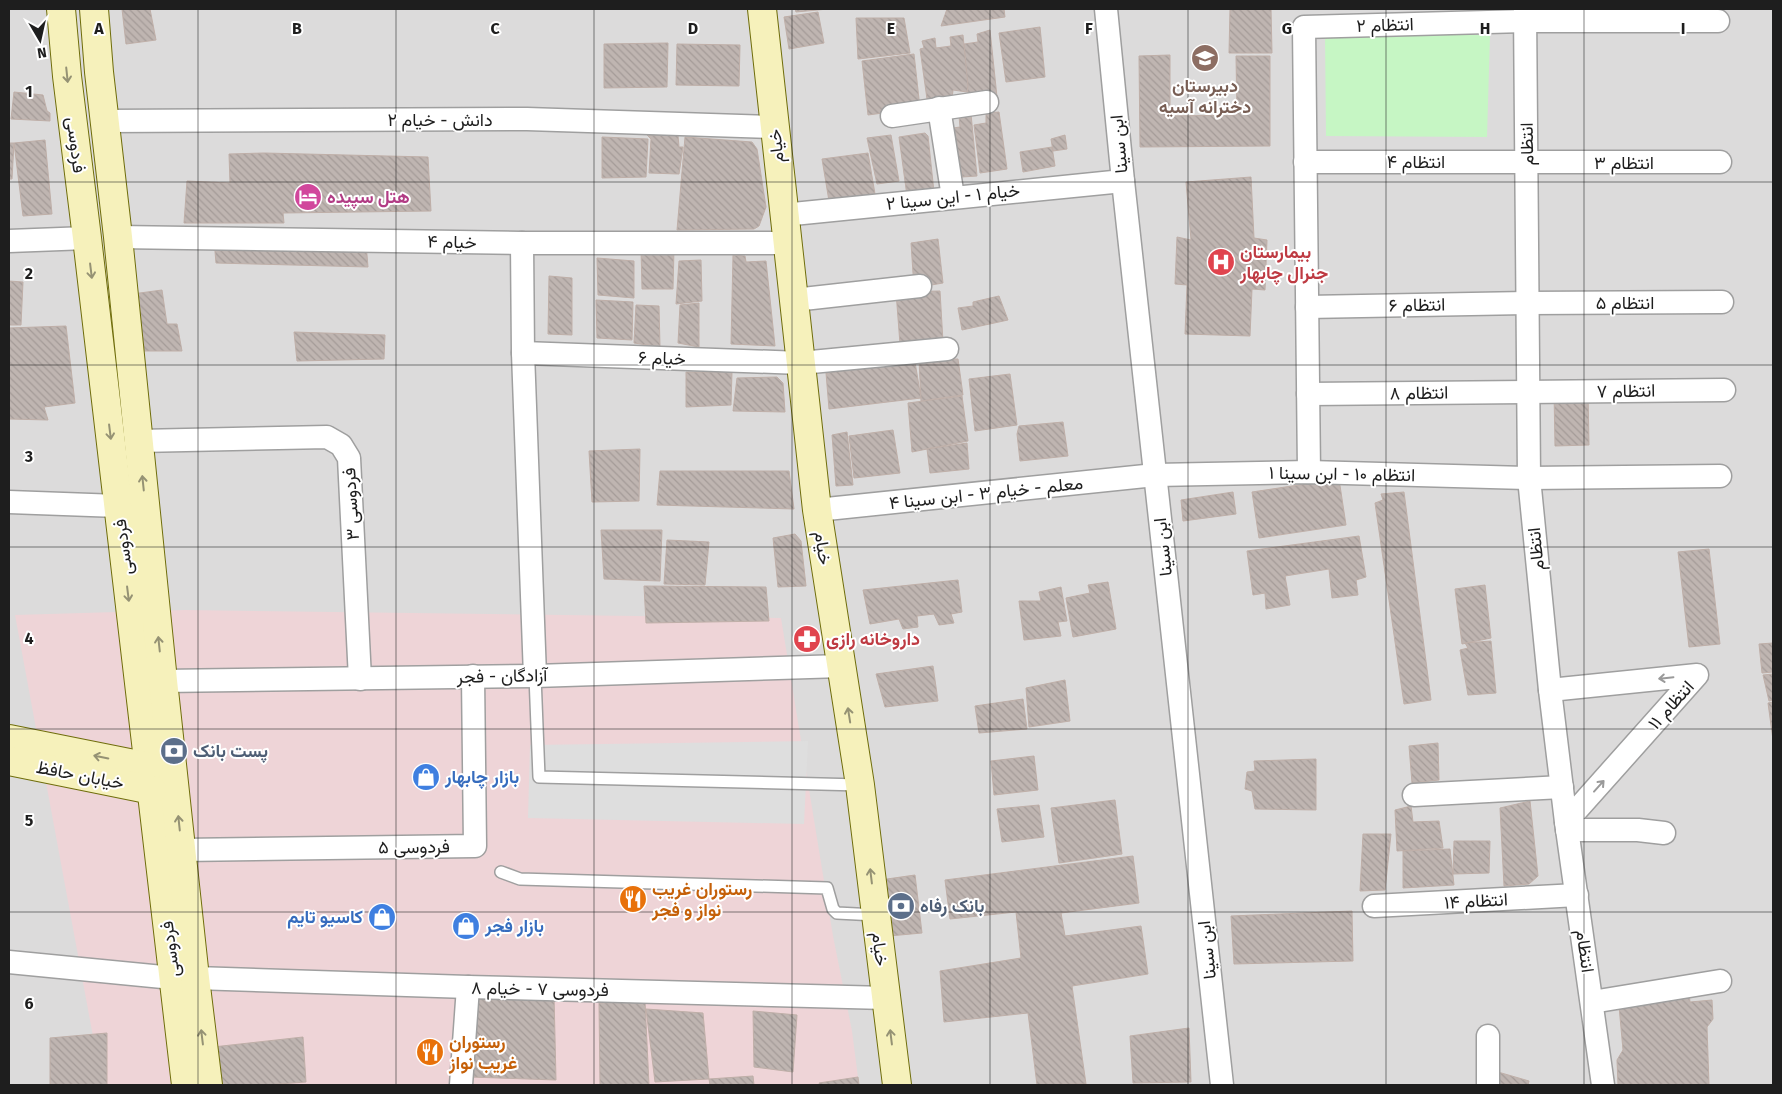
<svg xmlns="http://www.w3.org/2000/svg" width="1782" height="1094" viewBox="0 0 1782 1094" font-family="'Fira Sans',Vazirmatn,sans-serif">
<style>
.residential{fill:#dcdbdb}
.commercial{fill:#eed4d7}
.park{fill:#c6f6c4}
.parking{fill:#dedede}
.building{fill:url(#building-back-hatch);stroke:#bfafa8}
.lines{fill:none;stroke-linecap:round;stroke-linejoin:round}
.lane-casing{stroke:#9f9f9f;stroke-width:14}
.street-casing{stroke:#9f9f9f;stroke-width:25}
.secondary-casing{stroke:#6f6d0b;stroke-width:30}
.lane{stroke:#fff;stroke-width:11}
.street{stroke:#fff;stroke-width:22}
.secondary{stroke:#f6f1bb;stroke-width:28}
.oneway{stroke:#959274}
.oneway2{stroke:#9a9a9a}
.grid{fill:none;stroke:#1e1e1e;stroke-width:1;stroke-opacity:0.55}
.labels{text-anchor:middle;stroke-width:4;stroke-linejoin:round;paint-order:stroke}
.street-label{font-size:18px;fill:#1e1e1e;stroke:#fff}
.education-label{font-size:18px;font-weight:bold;fill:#785e54;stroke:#fff}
.hotel-label{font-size:18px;font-weight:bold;fill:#b23c85;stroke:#fff;text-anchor:start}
.health-label{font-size:18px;font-weight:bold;fill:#be3a42;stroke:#fff;text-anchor:start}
.service-label{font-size:18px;font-weight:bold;fill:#4e5e75;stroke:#fff;text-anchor:start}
.shop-label{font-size:18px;font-weight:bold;fill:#366cbe;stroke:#fff;text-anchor:start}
.food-label{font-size:18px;font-weight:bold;fill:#c56008;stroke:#fff;text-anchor:start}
.grid-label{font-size:16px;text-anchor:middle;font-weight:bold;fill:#1e1e1e;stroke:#fff;stroke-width:4;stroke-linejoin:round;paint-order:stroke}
</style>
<defs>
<pattern id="building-back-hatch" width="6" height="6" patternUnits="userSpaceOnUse" patternTransform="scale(1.25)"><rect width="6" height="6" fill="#bfb5b1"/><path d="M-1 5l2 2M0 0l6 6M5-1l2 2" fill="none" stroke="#a49b98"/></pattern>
</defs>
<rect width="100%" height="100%" fill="#eeeae4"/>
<rect class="residential" x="9" y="9" width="1764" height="1076"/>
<polygon class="commercial" points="185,610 781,618 833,936 852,1031 859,1085 102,1085 15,615"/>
<polygon class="park" points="1325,35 1490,35 1487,137 1326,136"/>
<polygon class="parking" points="808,741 804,824 528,818 530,745"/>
<g class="building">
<polygon points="122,9 150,9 156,40 126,44"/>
<polygon points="795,9 828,9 796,12"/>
<polygon points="947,9 1004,9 1005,17 941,26"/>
<polygon points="1230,9 1271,9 1272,53 1229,53"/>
<polygon points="818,12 824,43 789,49 784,17"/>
<polygon points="856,18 904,18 910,53 858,59"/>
<polygon points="1040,27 1045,77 1006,82 999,33"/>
<polygon points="990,30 997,97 983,100 968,95 964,44 978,42 977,34"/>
<polygon points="963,35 968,86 967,92 953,90 952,99 927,99 920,49 924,48 922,41 935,38 936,48 951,46 950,37"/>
<polygon points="668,43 667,87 604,88 604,44"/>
<polygon points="677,44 740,45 739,86 676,85"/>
<polygon points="914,54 920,108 868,115 862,61"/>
<polygon points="1170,55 1170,116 1237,115 1236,56 1270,56 1270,146 1140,147 1139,56"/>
<polygon points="14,92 43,95 47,111 50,113 50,121 11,119"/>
<polygon points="999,112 1007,169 980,173 974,125 986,123 986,113"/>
<polygon points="971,114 977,176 962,177 962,171 960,181 946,129 960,127 959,116"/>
<polygon points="925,133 928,136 934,192 907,196 899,137"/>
<polygon points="647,135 678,135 679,147 683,147 679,174 649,173 651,139"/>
<polygon points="891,135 899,181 877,184 867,138"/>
<polygon points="1065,135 1067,149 1053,151 1051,139"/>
<polygon points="602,137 648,139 646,177 602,178"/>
<polygon points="685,137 752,142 757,149 766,207 759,226 754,229 677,230"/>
<polygon points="45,140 52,214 23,216 14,143"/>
<polygon points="9,143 14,143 12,179 9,179"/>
<polygon points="1052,147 1055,166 1023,172 1020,152"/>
<polygon points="264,153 428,157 431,211 283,213 284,223 184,223 187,181 230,183 229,154"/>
<polygon points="868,153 875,194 829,201 822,159"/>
<polygon points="1251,177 1254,238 1267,240 1265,290 1252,289 1250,336 1185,334 1187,285 1175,284 1177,237 1191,240 1186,182"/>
<polygon points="938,239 943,283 914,288 911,243"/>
<polygon points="214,240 366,243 368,267 216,263"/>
<polygon points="641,249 674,249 673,289 642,289"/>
<polygon points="733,255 745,256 746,262 766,261 775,346 731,344"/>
<polygon points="597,258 634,261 634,298 598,295"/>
<polygon points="701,260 702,301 676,304 679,261"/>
<polygon points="549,276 572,278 572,335 548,334"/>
<polygon points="9,281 23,282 21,325 9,325"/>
<polygon points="162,290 167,324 177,324 182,351 135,351 125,295"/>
<polygon points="940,291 943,342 900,344 896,292"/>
<polygon points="999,296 1008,320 962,330 958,308 973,306 973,302"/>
<polygon points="596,300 633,302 632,340 597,338"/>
<polygon points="699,303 699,347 678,343 680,305"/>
<polygon points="636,305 659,306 660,347 634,343"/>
<polygon points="66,326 75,403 44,407 48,420 9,419 9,328"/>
<polygon points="294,332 385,335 384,359 297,361"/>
<polygon points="958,359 963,395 921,401 919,360"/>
<polygon points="915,362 921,398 829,409 826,373"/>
<polygon points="686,372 732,372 731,405 686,407"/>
<polygon points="1010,374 1017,425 975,431 969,379"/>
<polygon points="777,377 783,383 785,412 733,411 737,378"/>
<polygon points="1554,392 1588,392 1589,445 1555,446"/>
<polygon points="962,396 968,441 912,452 908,403"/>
<polygon points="1063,422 1068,456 1020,461 1017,434 1019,426"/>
<polygon points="893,430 900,473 854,478 849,436"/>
<polygon points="847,432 853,485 836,486 832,435"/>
<polygon points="967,443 969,469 930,473 927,449"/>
<polygon points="640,449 639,501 592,502 589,451"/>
<polygon points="660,471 789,471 794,509 657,505"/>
<polygon points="1339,479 1346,525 1259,538 1252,492"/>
<polygon points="1233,492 1236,514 1183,521 1181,500"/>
<polygon points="1404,492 1431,700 1404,704 1375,503 1383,500 1381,494"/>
<polygon points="601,530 662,530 660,581 604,579"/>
<polygon points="795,534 801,541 806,586 778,587 773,538"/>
<polygon points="1359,536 1366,577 1356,580 1358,595 1332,598 1329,569 1285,576 1290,605 1266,609 1265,593 1253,595 1247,551"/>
<polygon points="667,540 709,542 705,585 664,584"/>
<polygon points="1709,549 1720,644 1689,647 1678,552"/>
<polygon points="958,580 962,612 951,614 954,623 939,625 934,614 917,616 918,627 903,629 899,619 870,624 863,590"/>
<polygon points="1108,582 1116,629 1073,637 1066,598 1090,593 1088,585"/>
<polygon points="1485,585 1491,638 1462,644 1455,589"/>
<polygon points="644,586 766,587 769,621 646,623"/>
<polygon points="1061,587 1067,621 1058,622 1061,636 1024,640 1019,601 1041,601 1039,592"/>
<polygon points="1491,641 1496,693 1468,695 1460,650 1468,648 1465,643"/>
<polygon points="1773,643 1773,672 1762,673 1759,644"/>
<polygon points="933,666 938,701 885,707 876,674"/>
<polygon points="1773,674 1773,700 1769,701 1763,675"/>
<polygon points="1065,680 1070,721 1029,727 1026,688"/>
<polygon points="1023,699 1027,729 979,733 975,706"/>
<polygon points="1773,702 1773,740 1768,703"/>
<polygon points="1438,743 1439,780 1412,783 1409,746"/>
<polygon points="1034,756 1038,790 994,795 991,761"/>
<polygon points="1316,759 1316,810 1255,809 1252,791 1245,789 1247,772 1255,771 1254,761"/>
<polygon points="1115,800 1122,854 1059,863 1051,808"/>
<polygon points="1530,801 1538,876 1529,884 1504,886 1500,808"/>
<polygon points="1039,805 1044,837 1002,842 997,809"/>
<polygon points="1411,806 1413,822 1439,821 1443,848 1397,851 1395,810"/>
<polygon points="1363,834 1391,834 1385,890 1360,891"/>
<polygon points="1454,841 1490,841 1489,873 1453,874"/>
<polygon points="1450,849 1454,885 1403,888 1403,851"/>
<polygon points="1133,856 1139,903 1061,913 1065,936 1141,926 1148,974 1072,986 1086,1084 1037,1085 1028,1013 944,1022 940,971 1021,958 1016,912 950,919 945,880"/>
<polygon points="915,875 922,933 889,936 880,880"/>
<polygon points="1352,911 1353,961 1234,964 1231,916"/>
<polygon points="477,992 554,995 556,1080 470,1077"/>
<polygon points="1689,992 1690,1002 1712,1000 1713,1019 1707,1027 1709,1085 1618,1085 1617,1060 1623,1050 1618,995"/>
<polygon points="645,1001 649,1085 600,1085 599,1003"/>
<polygon points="646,1009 703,1013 709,1079 655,1082"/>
<polygon points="753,1011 797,1015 793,1072 754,1067"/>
<polygon points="1189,1028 1191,1082 1133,1083 1130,1036"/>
<polygon points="107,1033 107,1085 50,1085 50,1038"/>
<polygon points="303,1037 306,1082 266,1085 216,1085 213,1047"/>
<polygon points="1498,1072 1529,1081 1528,1085 1497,1085"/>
<polygon points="753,1076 754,1085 710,1085 709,1079"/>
<polygon points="858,1077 859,1085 820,1085 819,1083"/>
</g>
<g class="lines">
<g class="lane-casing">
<g id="lane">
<polyline points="535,676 539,777 860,785"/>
<polyline points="501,872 520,879 827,888 833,909 837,913 876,915"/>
</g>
</g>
<g class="street-casing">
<g id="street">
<polyline points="1106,9 1123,181 1222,1085"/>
<polyline points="1525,9 1529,478 1550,690 1566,822 1603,1085"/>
<polyline points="939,108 953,197"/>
<polyline points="892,116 987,102"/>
<polyline points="105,121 527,119 775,127"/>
<polyline points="1305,162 1720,162"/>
<polyline points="783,215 1123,181"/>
<polyline points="118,237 522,243 787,243"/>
<polyline points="9,241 87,238"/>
<polyline points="522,243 523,353 535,676"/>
<polyline points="794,300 920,286"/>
<polyline points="1307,307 1527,303 1722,302"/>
<polyline points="523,353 801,363 947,349"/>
<polyline points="1308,394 1724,390"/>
<polyline points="139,441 327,437 341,445 349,458 360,679"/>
<polyline points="1309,472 1304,27 1525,21 1718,21"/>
<polyline points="9,502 118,506"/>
<polyline points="817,510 1155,475 1309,472 1529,478 1720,476"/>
<polyline points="163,681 535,676 842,666"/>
<polyline points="1550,690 1697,675 1566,822"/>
<polyline points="1414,795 1562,787"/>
<polyline points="1567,830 1638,830 1664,833"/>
<polyline points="182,850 475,846 473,676"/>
<polyline points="1374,906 1577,895"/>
<polyline points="9,962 173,978"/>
<polyline points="195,978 468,987 886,998"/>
<polyline points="1592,1002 1720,981"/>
<polyline points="1488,1036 1488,1085"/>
<polyline points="461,1085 468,987"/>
</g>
</g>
<g class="secondary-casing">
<g id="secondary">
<polyline points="61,9 67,76 87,238 186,1085"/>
<polyline points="94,9 99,72 118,237 163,681 195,978 208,1085"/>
<polyline points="762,9 817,510 860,785 897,1085"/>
<polyline points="9,739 149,767"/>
<polyline points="9,761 152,790"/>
</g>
</g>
<use href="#lane" class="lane"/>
<use href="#street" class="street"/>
<use href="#secondary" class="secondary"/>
</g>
<defs><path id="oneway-shaft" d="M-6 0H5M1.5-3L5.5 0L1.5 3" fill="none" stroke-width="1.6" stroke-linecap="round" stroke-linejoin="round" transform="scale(1.25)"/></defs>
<g class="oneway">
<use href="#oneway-shaft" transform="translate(67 75) rotate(84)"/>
<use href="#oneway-shaft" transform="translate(91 271) rotate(83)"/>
<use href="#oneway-shaft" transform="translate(110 432) rotate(83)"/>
<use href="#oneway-shaft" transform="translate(143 483) rotate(-96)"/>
<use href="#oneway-shaft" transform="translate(128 594) rotate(83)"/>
<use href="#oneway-shaft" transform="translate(159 644) rotate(-96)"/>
<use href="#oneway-shaft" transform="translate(849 715) rotate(-99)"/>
<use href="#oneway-shaft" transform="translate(101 757) rotate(-169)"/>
<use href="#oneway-shaft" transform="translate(179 823) rotate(-96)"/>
<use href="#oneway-shaft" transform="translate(871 876) rotate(-97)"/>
<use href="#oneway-shaft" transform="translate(202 1037) rotate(-97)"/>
<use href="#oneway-shaft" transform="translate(891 1037) rotate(-97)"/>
</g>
<g class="oneway2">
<use href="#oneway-shaft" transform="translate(1666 678) rotate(174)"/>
<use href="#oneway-shaft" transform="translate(1599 786) rotate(-48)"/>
</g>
<path class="grid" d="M198,9v1076M396,9v1076M594,9v1076M792,9v1076M990,9v1076M1188,9v1076M1386,9v1076M1584,9v1076M9,182h1764M9,365h1764M9,547h1764M9,729h1764M9,912h1764"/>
<defs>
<g id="school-disc" transform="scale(1.4375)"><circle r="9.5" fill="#8d6e63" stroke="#fff"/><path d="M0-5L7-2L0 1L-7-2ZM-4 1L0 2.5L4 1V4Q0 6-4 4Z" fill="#fff"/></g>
<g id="hotel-disc" transform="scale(1.4375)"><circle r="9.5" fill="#d1479c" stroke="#fff"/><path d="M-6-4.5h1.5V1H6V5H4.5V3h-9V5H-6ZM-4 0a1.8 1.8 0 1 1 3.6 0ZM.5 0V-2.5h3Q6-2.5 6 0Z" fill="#fff"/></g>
<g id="hospital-disc" transform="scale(1.4375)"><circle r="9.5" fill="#e0444e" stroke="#fff"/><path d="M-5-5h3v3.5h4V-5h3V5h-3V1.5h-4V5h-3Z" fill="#fff"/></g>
<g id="pharmacy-disc" transform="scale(1.4375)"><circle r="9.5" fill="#e0444e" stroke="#fff"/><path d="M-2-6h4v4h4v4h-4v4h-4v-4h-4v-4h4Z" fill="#fff"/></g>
<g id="bank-disc" transform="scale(1.4375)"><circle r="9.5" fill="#5c6f8a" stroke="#fff"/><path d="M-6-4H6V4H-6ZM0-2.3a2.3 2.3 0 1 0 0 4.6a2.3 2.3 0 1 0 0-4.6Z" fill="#fff"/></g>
<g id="shop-disc" transform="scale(1.4375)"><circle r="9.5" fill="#3f7fe0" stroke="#fff"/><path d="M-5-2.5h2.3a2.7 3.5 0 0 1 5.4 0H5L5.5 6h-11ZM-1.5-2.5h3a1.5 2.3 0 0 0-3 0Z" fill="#fff"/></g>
<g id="restaurant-disc" transform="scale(1.4375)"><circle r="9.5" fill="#e8710a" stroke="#fff"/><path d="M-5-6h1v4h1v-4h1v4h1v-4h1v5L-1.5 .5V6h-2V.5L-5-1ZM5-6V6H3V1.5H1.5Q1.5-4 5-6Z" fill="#fff"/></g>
</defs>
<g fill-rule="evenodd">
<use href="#school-disc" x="1205" y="58"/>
<use href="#hotel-disc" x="308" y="197"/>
<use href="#hospital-disc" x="1221" y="262"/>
<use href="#pharmacy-disc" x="807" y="639"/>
<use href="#bank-disc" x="174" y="751"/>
<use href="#shop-disc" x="426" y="777"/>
<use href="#restaurant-disc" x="633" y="899"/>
<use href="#bank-disc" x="901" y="906"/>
<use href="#shop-disc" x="382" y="917"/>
<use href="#shop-disc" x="466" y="926"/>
<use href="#restaurant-disc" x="430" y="1052"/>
</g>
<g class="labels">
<g class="street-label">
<text transform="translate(1385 25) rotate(-2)" y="6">انتظام ۲</text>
<text x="440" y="126">دانش - خیام ۲</text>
<text transform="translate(1119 144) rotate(-95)" y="6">ابن سینا</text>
<text transform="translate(1527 144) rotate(-91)" y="6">انتظام</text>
<text transform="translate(76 145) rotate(83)" y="6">فردوسی</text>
<text transform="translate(776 146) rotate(-96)" y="6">خیام</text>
<text x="1416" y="168">انتظام ۴</text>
<text x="1624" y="169">انتظام ۳</text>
<text transform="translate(953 197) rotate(-6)" y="6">خیام ۱ - این سینا ۲</text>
<text transform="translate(452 242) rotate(1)" y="6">خیام ۴</text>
<text x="1625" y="309">انتظام ۵</text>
<text transform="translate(1417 305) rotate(-1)" y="6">انتظام ۶</text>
<text transform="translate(662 358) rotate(2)" y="6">خیام ۶</text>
<text transform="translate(1626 391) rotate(-1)" y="6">انتظام ۷</text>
<text transform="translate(1419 393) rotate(-1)" y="6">انتظام ۸</text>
<text transform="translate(1342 474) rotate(1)" y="6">انتظام ۱۰ - ابن سینا ۱</text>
<text transform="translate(986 493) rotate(-6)" y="6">معلم - خیام ۳ - ابن سینا ۴</text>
<text transform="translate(351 504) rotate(-93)" y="6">فردوسی ۳</text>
<text transform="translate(123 547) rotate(-97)" y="6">فردوسی</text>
<text transform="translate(1163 547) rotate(-96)" y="6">ابن سینا</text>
<text transform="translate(823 548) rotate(81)" y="6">خیام</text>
<text transform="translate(1536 549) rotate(-96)" y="6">انتظام</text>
<text transform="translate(502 676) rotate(-1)" y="6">آزادگان - فجر</text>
<text transform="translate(1671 705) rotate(-48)" y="6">انتظام ۱۱</text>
<text transform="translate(80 775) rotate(11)" y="6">خیابان حافظ</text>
<text transform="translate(414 847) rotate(-1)" y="6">فردوسی ۵</text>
<text transform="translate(1476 901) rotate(-3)" y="6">انتظام ۱۴</text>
<text transform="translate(170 949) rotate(-97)" y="6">فردوسی</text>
<text transform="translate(880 949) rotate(83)" y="6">خیام</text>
<text transform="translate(1207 950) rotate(-96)" y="6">ابن سینا</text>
<text transform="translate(1585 951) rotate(82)" y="6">انتظام</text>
<text transform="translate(540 989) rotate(1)" y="6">فردوسی ۷ - خیام ۸</text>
</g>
<g class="education-label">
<text x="1205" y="92">دبیرستان<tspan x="1205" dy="21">دخترانه آسیه</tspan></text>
</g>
<g class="hotel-label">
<text x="327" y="203">هتل سپیده</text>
</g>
<g class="health-label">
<text x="1240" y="258">بیمارستان<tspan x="1240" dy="21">جنرال چابهار</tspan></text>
<text x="826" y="645">داروخانه رازی</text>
</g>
<g class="service-label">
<text x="193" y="757">پست بانک</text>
<text x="920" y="912">بانک رفاه</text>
</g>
<g class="shop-label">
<text x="445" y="783">بازار چابهار</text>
<text x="363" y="923" text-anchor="end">کاسیو تایم</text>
<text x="485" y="932">بازار فجر</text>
</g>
<g class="food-label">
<text x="652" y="895">رستوران غریب<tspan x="652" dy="21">نواز و فجر</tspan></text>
<text x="449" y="1048">رستوران<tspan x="449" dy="21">غریب نواز</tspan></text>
</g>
</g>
<g class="grid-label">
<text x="99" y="34">A</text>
<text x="297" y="34">B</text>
<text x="495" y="34">C</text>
<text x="693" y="34">D</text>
<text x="891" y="34">E</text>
<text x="1089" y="34">F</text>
<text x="1287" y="34">G</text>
<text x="1485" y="34">H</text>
<text x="1683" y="34">I</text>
<text x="29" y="97">1</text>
<text x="29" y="279">2</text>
<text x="29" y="462">3</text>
<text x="29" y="644">4</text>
<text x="29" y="826">5</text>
<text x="29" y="1009">6</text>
</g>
<rect width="1782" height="1094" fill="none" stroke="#1e1e1e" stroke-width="20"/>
<g transform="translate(40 40) rotate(171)" stroke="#ffffff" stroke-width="4" paint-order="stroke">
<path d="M0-4L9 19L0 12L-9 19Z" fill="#1e1e1e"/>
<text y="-8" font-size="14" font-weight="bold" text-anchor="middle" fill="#1e1e1e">N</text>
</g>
</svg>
